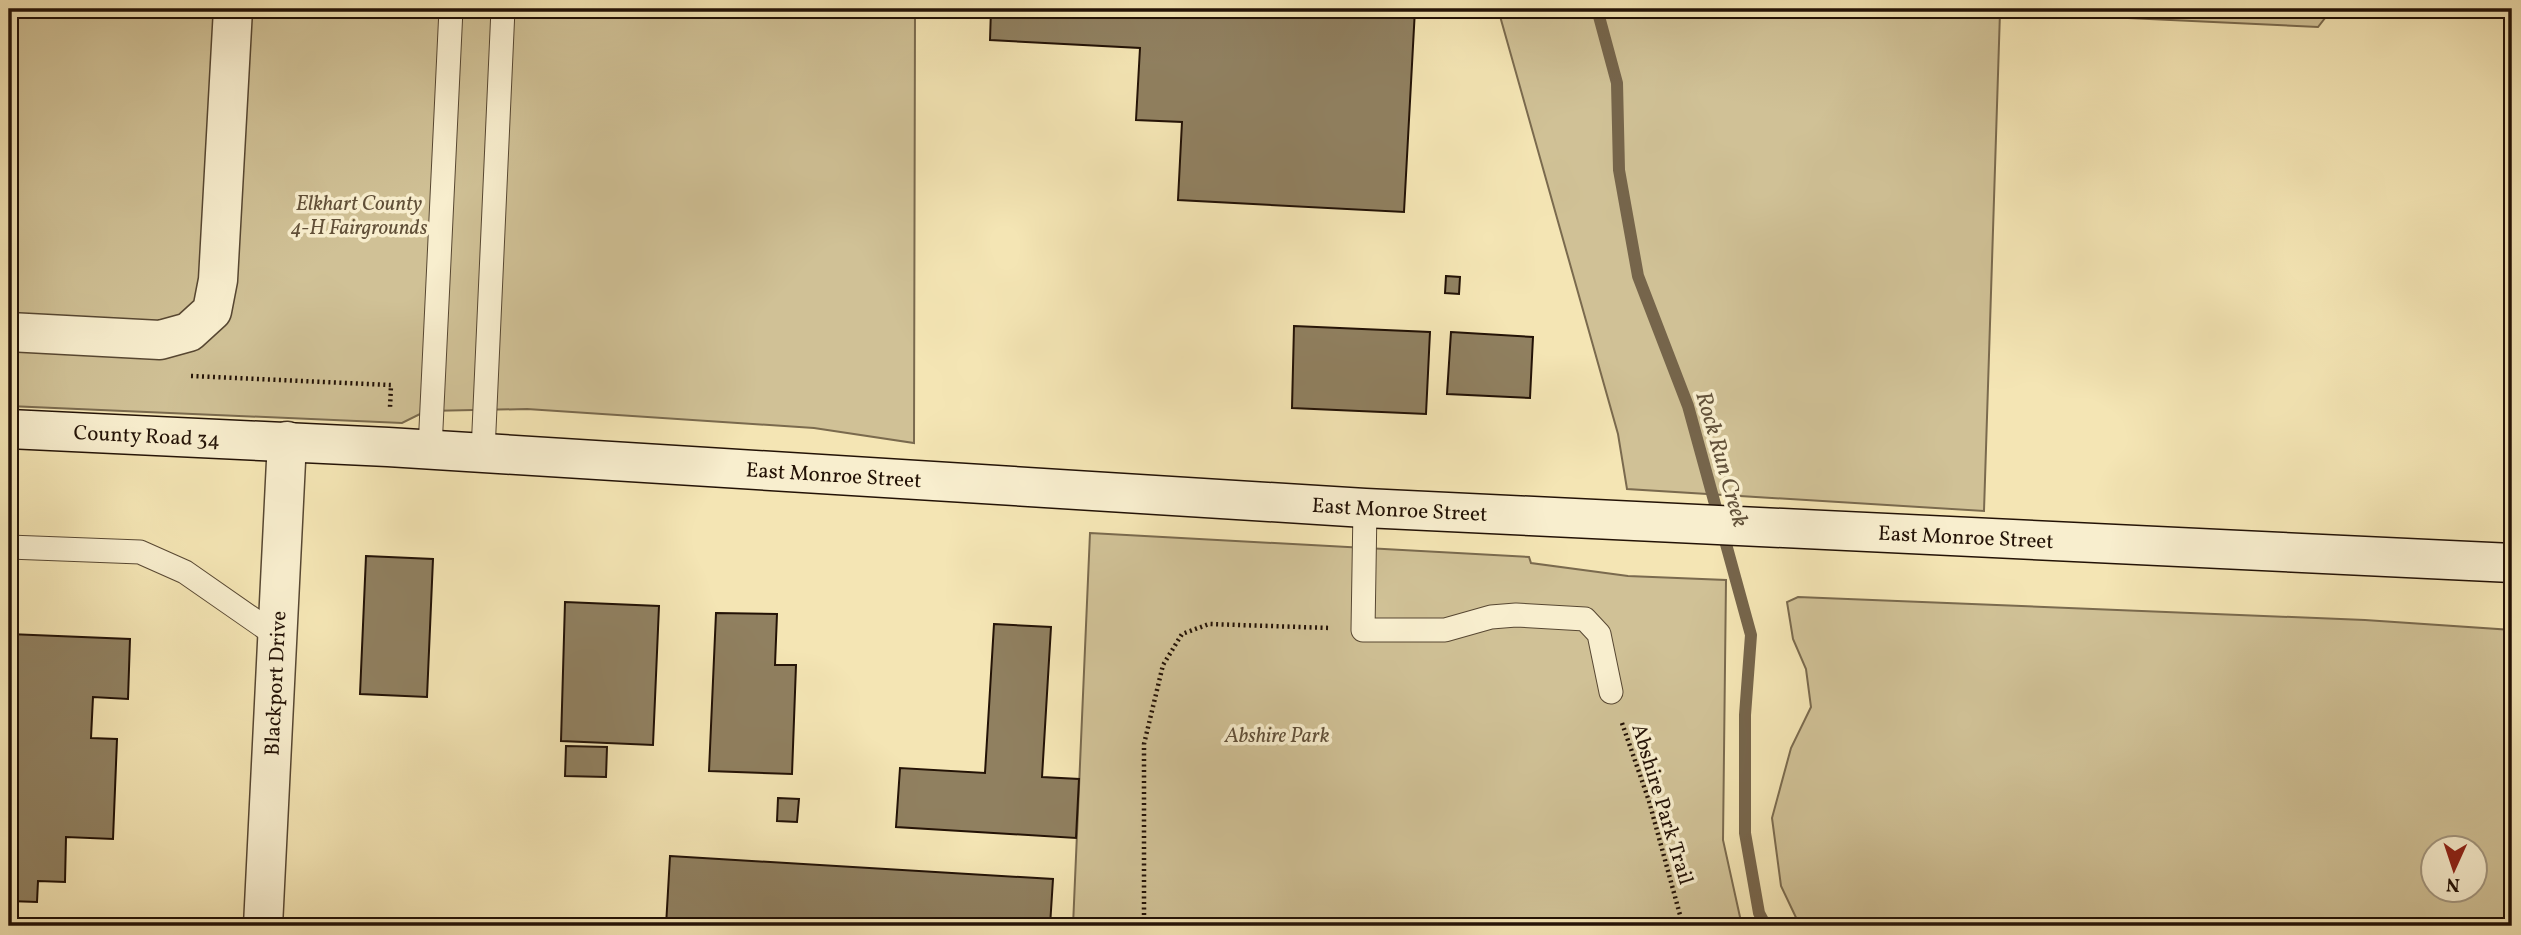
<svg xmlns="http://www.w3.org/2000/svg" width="2521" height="935" viewBox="0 0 2521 935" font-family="Vollkorn,serif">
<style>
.green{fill:#d0c196;stroke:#7a6a4e;stroke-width:2;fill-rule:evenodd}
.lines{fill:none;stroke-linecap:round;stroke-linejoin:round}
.stream{stroke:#76654b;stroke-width:12}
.building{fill:#908060;stroke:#231206;stroke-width:2}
.lane-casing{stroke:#574732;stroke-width:25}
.street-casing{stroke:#574732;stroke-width:41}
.secondary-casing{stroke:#231206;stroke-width:41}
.path{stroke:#231206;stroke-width:4.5;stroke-dasharray:2 3.5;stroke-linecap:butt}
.lane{stroke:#f8eece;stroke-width:23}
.street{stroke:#f8eece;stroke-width:38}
.secondary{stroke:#f8eece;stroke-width:38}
.labels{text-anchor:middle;stroke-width:7;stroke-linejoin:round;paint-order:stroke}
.park-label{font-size:21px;font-style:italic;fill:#604f38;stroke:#f8eece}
.street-label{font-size:21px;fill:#231206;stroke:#f8eece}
.water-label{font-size:23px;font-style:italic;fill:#61513a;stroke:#f8eece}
</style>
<rect width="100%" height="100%" fill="#f4e5b4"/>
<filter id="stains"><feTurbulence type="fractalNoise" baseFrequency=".00286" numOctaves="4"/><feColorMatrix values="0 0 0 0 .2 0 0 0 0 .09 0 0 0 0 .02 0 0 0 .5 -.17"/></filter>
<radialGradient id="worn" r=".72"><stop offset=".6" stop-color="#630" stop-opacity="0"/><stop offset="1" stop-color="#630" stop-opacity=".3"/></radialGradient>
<g class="green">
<polygon points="9,9 915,9 914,443 814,428 527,409 426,411 402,423 9,406"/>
<polygon points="1498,9 2332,9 2318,27 2000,12 1984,511 1627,489 1618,434"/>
<polygon points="1090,533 1529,557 1531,563 1628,576 1726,580 1723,840 1742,926 1073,926"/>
<path d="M1798,597l567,23 147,10v296h-712l-19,-40 -9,-68 19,-70 20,-41 -5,-38 -13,-30 -6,-37zM2434,848h42v42h-42z"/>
</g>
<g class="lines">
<polyline class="stream" points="1597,9 1617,83 1619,170 1638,276 1688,406 1751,635 1745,715 1745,833 1759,913 1766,926"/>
</g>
<g class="building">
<polygon points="991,9 1415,9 1404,212 1178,200 1182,122 1136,120 1140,48 990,40"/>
<polygon points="1446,276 1460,277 1459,294 1445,293"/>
<polygon points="1294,326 1430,332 1426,414 1292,408"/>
<polygon points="1451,332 1533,337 1530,398 1447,394"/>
<polygon points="366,556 433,559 427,697 360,694"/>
<polygon points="565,602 659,606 653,745 561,741"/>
<polygon points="716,613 777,614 775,665 796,665 792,774 709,771"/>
<polygon points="994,624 1051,627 1042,777 1079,779 1076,838 896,827 900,768 985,773"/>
<polygon points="9,634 130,639 128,699 93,697 91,738 117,739 113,839 66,837 65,882 38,881 37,902 9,901"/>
<polygon points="566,746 607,747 606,777 565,776"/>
<polygon points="778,798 799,799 797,822 777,821"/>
<polygon points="670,856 1053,879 1050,926 666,926"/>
</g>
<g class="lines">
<g class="lane-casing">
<g id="lane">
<polyline points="430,449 451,9"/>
<polyline points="483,452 503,9"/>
<polyline points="1365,508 1363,630 1445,630 1491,617 1516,615 1585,619 1599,634 1611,692"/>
<polyline points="9,547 140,552 185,572 277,636"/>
</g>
</g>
<g class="street-casing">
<g id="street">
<polyline points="9,332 160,340 189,332 212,311 218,280 233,9"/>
<path id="s1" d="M263,926l24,-485"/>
</g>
</g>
<g class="secondary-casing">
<g id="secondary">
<path id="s2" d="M9,429l379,18 977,61 1147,55"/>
</g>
</g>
<g class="path">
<polyline points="191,376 391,385 390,408"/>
<polyline points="1622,723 1649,801 1683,926"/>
<polyline points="1144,926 1144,744 1163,665 1182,634 1209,624 1330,628"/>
</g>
<use href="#lane" class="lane"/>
<use href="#street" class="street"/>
<use href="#secondary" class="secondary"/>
</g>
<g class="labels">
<g class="park-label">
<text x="359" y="210">Elkhart County<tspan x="359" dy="24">4-H Fairgrounds</tspan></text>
<text x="1277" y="742">Abshire Park</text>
</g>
<g class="street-label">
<text dy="7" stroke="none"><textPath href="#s2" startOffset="138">County Road 34</textPath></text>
<text dy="7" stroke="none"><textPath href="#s2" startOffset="826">East Monroe Street</textPath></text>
<text dy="7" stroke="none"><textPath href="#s2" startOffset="1393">East Monroe Street</textPath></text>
<text dy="7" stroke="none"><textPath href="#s2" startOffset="1960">East Monroe Street</textPath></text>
<text dy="7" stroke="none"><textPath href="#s1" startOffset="243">Blackport Drive</textPath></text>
<text transform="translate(1663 804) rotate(73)" y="7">Abshire Park Trail</text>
</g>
<g class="water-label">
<text transform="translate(1723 459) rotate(74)" y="8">Rock Run Creek</text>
</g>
</g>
<rect width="2521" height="935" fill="none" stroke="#f4e5b4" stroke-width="35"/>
<rect x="10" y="10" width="2500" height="914" fill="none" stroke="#231206" stroke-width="3.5"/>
<rect x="18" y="18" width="2486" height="900" fill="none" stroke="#231206" stroke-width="2"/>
<g transform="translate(2454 869) rotate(183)"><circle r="33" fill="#f8eece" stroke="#a3967e" stroke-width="2"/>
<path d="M0-5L12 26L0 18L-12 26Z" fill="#8f2418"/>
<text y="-10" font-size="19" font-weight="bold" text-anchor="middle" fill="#231206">N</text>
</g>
<rect width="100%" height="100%" filter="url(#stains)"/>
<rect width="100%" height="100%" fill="url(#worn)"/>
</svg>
